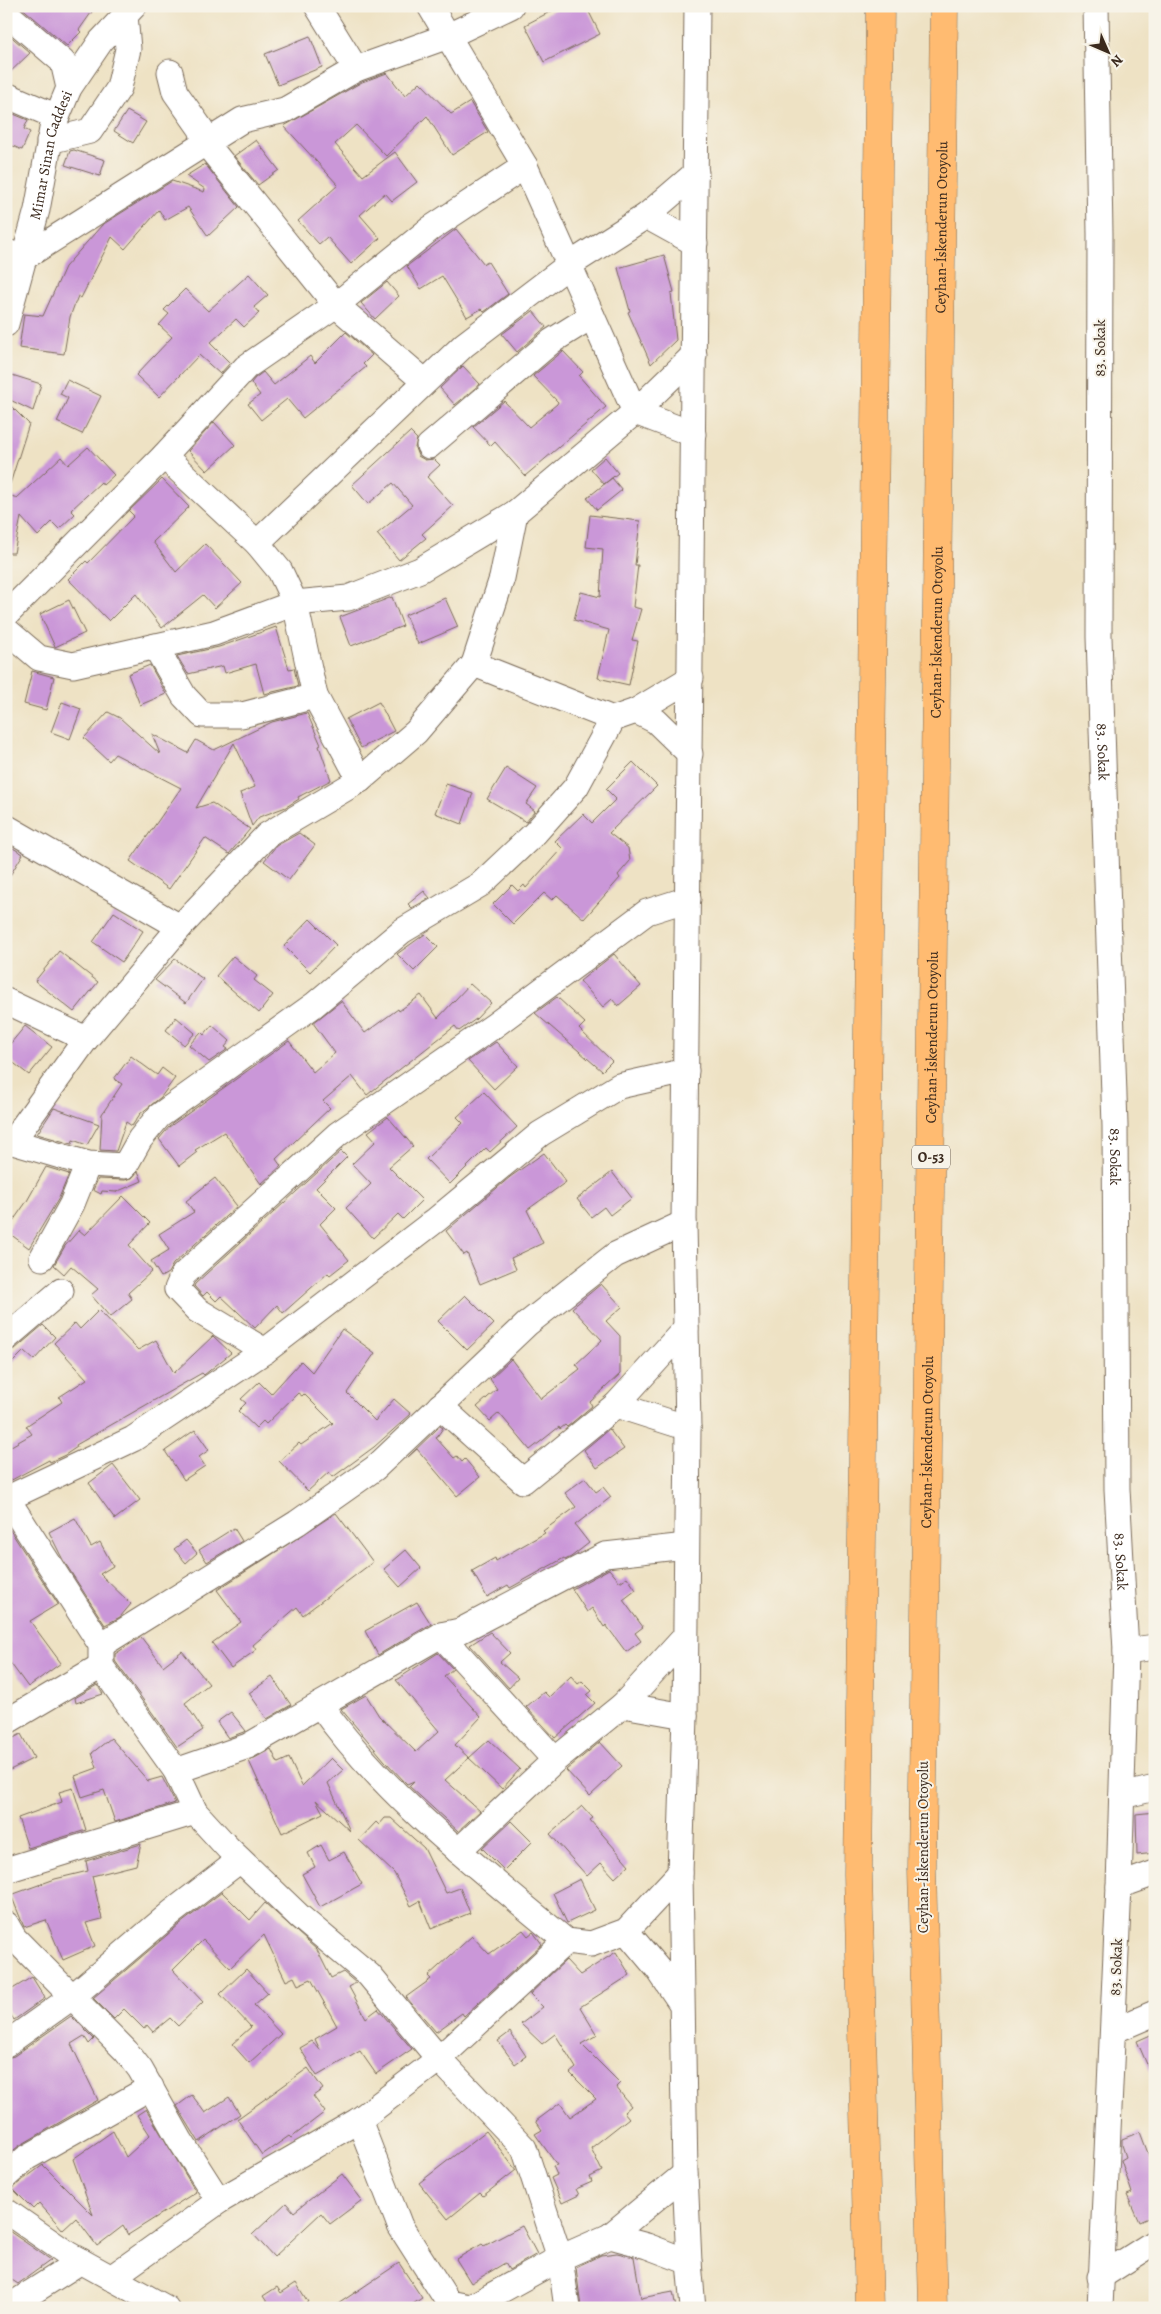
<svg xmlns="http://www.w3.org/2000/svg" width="1161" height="2314" viewBox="0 0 1161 2314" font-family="Alegreya,serif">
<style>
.building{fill:#ca97d8}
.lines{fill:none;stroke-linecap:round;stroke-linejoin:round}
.minor-casing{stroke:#7a6a58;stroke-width:27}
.highway-casing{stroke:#7a6a58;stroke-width:29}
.minor{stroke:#fff;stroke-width:25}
.highway{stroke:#ffbb71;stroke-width:28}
.labels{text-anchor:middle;stroke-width:4;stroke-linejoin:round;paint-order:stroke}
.shield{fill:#f7f3e8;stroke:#73665b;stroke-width:1}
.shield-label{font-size:14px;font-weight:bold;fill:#3b2a1e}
.street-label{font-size:15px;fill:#3b2a1e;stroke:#f7f3e8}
</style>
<rect width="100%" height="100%" fill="#f7f3e8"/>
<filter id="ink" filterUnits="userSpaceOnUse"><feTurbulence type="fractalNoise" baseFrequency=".02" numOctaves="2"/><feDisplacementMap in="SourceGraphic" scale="10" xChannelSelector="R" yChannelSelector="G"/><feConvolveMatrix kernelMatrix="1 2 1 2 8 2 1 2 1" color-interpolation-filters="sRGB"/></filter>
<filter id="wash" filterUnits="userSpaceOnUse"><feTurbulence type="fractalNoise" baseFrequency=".0096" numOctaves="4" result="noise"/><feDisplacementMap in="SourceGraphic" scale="20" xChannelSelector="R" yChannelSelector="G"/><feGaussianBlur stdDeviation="1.12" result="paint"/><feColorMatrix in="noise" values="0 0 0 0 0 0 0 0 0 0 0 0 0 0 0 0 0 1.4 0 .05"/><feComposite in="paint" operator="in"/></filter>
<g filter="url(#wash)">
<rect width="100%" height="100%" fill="#eee2c4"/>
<g id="blocks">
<g class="building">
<polygon points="20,6 96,6 79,30 81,32 67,46"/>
<polygon points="561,6 586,6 600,34 544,62 525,25"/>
<polygon points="6,32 30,53 6,76"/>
<polygon points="310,36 322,67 278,85 265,54"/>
<polygon points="387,73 405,96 420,82 451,114 470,102 488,132 452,155 427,116 386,156 356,125 335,144 363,176 395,152 417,182 392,201 385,193 360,215 380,238 351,264 327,237 319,244 298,221 338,185 284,126 362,82"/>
<polygon points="6,111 28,120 24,129 30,132 22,150 6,143"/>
<polygon points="127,111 146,122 133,143 114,131"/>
<polygon points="256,140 279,170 258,185 234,156"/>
<polygon points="74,150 105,160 100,176 65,165 70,151"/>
<polygon points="205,164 239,207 208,236 188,207 165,220 159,210 125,249 112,237 81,298 78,296 74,306 70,317 64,354 19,348 24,314 43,316 65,267 102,225 172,181 204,192 205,189 186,176"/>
<polygon points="456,229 484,264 488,262 508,294 484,312 481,309 467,317 442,276 421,289 407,266"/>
<polygon points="664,255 674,292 671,293 676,340 651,364 628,312 630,311 618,268"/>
<polygon points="249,274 268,295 254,307 259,313 244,327 236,319 210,343 230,363 220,374 199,355 159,397 136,375 172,337 159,325 169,314 164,310 185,289 208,311"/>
<polygon points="387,282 399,296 375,319 361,303"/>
<polygon points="533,311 546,327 517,352 502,334"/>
<polygon points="346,332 372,355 363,364 366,367 303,418 287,399 261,420 248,404 260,395 251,383 255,378 263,372 274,385 310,356 315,363"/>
<polygon points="563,351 583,372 579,376 606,407 525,476 495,442 491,446 473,427 504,401 529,427 557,404 558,402 533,376"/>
<polygon points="463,366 480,384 455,405 440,388"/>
<polygon points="12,375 41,384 33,411 6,398"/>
<polygon points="67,380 101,396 82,434 57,422 68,398 60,394"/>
<polygon points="6,401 29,424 10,484 6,484"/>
<polygon points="214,422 235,445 207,471 188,451"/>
<polygon points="410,432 417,439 415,448 418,456 425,460 434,459 440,465 427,477 453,506 422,534 426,538 399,560 377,534 412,505 393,483 368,504 352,485"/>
<polygon points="88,447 114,475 103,485 101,482 71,510 75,514 59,529 52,522 38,536 21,517 14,553 6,553 6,509 10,506 6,502 6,494 17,498 61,457 68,465"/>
<polygon points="605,457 618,473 604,484 591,469"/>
<polygon points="612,478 622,490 597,510 587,498"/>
<polygon points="162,479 189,507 153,542 176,572 205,544 242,583 215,608 203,595 162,628 136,594 109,621 68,579 86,561 88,563 134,516 129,511"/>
<polygon points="590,515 640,521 635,565 638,565 633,607 641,609 632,640 638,641 629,685 598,678 609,630 574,620 581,592 600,597 603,549 586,547"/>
<polygon points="392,597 403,626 351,646 340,617"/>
<polygon points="445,598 458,627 418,644 405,615"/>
<polygon points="69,600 85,633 55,647 40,614"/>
<polygon points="276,627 289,669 294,668 298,686 264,694 256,664 225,673 223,666 188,674 177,656 219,647"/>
<polygon points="150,665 166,694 140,705 128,674"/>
<polygon points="32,671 54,677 46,710 24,704"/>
<polygon points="62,702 81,709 70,739 51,732"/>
<polygon points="379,702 394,731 361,748 346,719"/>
<polygon points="108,712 120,718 160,754 152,734 188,753 196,740 214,750 272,722 307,713 321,745 319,746 331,780 298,797 299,799 286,807 259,817 252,826 240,793 255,787 234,743 196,808 212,803 250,829 229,854 205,838 169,889 130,861 181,788 115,754 109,761 84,738"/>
<polygon points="633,762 657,786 609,833 628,848 630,861 618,875 620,878 584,919 557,895 552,900 544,893 513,924 493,904 512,885 518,891 524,885 526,888 562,848 555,841 583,814 592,823 616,799 606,789"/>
<polygon points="506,768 537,788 526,804 535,811 526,822 487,799"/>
<polygon points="446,784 473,793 462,824 435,813"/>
<polygon points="299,833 315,845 289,880 264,861 276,846"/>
<polygon points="6,844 23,854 6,882"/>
<polygon points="424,891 430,898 412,908 408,904"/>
<polygon points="114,912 143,931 122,962 93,942"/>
<polygon points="310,919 336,945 310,972 284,946"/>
<polygon points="425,934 438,947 414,971 397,954"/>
<polygon points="59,951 98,982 74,1012 35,981"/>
<polygon points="614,954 641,986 618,1006 612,999 603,1007 580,981"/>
<polygon points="233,956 257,976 254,980 273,995 259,1013 216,976"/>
<polygon points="175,959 203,979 186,1003 155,980"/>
<polygon points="470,984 491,1003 476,1019 459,1031 455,1026 367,1095 352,1076 323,1101 330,1108 276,1159 281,1166 261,1184 224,1132 195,1150 197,1152 179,1166 159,1139 169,1127 289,1041 313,1072 335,1053 313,1023 341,1001 365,1033 398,1009 399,1011 421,995 438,1018"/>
<polygon points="557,997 585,1023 579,1029 612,1061 602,1071 535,1013"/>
<polygon points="176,1017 195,1033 184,1045 166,1030"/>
<polygon points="212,1025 230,1041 225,1047 228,1049 209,1062 189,1045 201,1032 204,1035"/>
<polygon points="25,1026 52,1047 29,1075 6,1057 6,1049"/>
<polygon points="496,1042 518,1066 494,1089 468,1061"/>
<polygon points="131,1056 157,1075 162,1068 175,1078 161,1097 140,1114 132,1126 126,1122 116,1151 100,1150 102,1114 122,1084 114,1079"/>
<polygon points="484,1092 517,1127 490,1152 486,1148 450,1184 426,1159 463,1123 457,1117"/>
<polygon points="54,1108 99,1124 87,1145 73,1140 72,1144 37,1134"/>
<polygon points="388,1117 413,1146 389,1167 422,1200 403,1219 398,1214 373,1238 346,1208 371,1184 352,1164 376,1141 368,1132"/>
<polygon points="341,1151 347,1157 316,1188 336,1208 320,1224 349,1260 330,1275 328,1273 283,1313 277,1305 255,1328 221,1296 216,1301 207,1292 203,1296 194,1286 195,1284"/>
<polygon points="544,1153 566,1182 527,1210 543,1243 511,1258 516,1269 480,1284 467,1253 464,1255 446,1231 510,1177"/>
<polygon points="46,1167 69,1174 59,1198 29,1248 6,1231 27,1201"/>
<polygon points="138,1171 142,1181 116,1192 102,1191 101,1194 93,1190 98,1179 125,1180 132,1178"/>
<polygon points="612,1172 632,1198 610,1215 604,1207 591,1217 577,1199"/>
<polygon points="215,1178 237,1206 173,1264 168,1273 161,1277 151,1261 169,1250 159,1234 194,1212 186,1201"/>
<polygon points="123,1196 150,1223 129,1245 152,1271 128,1293 132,1299 110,1317 91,1295 98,1289 71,1266 64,1274 54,1265 65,1246 79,1230 85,1235"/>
<polygon points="601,1284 622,1307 606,1321 620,1336 620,1374 590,1402 592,1406 567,1427 565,1425 560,1429 559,1427 530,1450 499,1413 490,1421 477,1407 497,1389 490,1379 511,1359 541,1399 580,1369 576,1364 602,1340 572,1308"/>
<polygon points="465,1295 494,1324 467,1350 438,1321"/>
<polygon points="99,1310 138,1350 156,1340 174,1373 213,1336 231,1353 204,1375 202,1373 76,1445 77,1447 65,1455 50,1462 49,1460 6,1483 6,1449 32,1434 26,1426 62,1402 59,1397 87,1379 54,1343 75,1323 80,1329"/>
<polygon points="43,1325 55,1337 34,1360 24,1351 6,1369 6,1352 15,1349"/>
<polygon points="342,1329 375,1353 347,1393 375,1421 394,1399 411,1414 374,1447 333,1477 329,1472 308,1491 279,1461 299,1443 301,1445 333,1423 304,1394 302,1396 298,1393 266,1424 263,1421 256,1428 238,1411 246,1403 241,1399 259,1382 271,1394 301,1361 312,1372"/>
<polygon points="440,1426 443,1428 436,1438 454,1458 457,1456 462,1462 465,1459 480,1477 457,1496 417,1449 407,1458"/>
<polygon points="609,1429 624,1449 597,1468 584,1450"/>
<polygon points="195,1430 209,1450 199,1457 205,1466 184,1480 165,1451"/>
<polygon points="113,1465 140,1500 115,1519 89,1483"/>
<polygon points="585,1478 596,1492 603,1487 611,1497 575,1525 589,1543 571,1557 565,1560 564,1558 510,1588 508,1585 487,1597 472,1571 495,1558 496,1561 545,1533 543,1531 576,1507 565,1493"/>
<polygon points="336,1513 373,1562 303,1615 297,1607 253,1645 256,1650 231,1668 212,1643 241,1622 217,1590"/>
<polygon points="75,1518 91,1547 100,1542 113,1566 100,1574 131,1604 120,1617 105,1625 63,1560 49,1532"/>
<polygon points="6,1524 58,1604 30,1621 61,1663 28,1687 6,1657"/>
<polygon points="234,1528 242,1541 207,1562 199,1550"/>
<polygon points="186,1540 197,1553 186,1563 174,1549"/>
<polygon points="406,1550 421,1568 400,1587 384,1569"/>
<polygon points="609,1569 620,1582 627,1577 636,1590 623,1600 643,1627 635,1633 641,1641 626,1652 606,1625 604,1627 592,1608 587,1612 572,1589"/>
<polygon points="417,1602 431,1624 378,1655 365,1631"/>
<polygon points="490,1632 510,1653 500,1662 518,1678 509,1688 470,1645"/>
<polygon points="141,1637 163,1666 182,1651 209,1684 185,1703 203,1730 177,1747 115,1661 115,1654"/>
<polygon points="438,1653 453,1669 444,1676 481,1717 455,1745 469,1758 445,1780 480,1811 458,1831 409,1786 414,1781 407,1784 385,1761 341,1709 366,1695 379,1716 416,1752 439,1731 396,1680"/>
<polygon points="571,1676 578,1684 582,1681 592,1691 587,1695 595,1703 555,1738 526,1707 544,1692 549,1697"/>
<polygon points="272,1677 291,1705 267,1719 249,1693"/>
<polygon points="97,1685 103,1694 76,1703 75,1698"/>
<polygon points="231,1712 246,1731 228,1738 217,1722"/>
<polygon points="21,1734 34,1758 6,1772 6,1742"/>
<polygon points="111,1738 148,1781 162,1777 175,1803 115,1822 104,1790 82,1797 75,1776 97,1768 92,1753"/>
<polygon points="489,1740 520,1769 502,1789 469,1758"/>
<polygon points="600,1742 622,1766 590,1796 566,1770"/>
<polygon points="271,1749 278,1763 289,1758 302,1786 331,1758 343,1770 328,1783 350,1831 316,1800 323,1813 282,1833 249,1761"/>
<polygon points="73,1788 86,1830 28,1848 18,1818 62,1802 59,1792"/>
<polygon points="582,1806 593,1818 590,1820 629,1865 615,1878 601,1863 587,1876 550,1834"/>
<polygon points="1155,1812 1155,1853 1137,1855 1136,1814"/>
<polygon points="385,1818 391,1818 424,1848 446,1893 460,1888 470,1913 431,1929 420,1901 411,1906 394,1873 359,1840 376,1822 379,1825"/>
<polygon points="511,1821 532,1842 504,1870 482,1848"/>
<polygon points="141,1844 136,1865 92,1876 102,1919 86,1923 95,1946 63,1960 46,1920 24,1927 11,1895 55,1879 88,1871 86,1861"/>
<polygon points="321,1845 329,1860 344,1852 362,1884 320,1907 302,1874 315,1867 308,1853"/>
<polygon points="580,1879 595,1910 567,1923 553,1893"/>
<polygon points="222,1892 250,1920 265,1903 317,1950 331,1978 343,1972 356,1983 349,1987 366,2018 378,2009 412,2049 376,2074 360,2051 317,2076 300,2048 312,2041 320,2050 315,2039 337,2026 311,1979 298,1985 294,1977 286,1981 264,1935 230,1968 203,1940 173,1970 203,2002 178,2026 170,2018 153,2032 147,2025 144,2029 124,2009 114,2019 93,1998 180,1924"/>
<polygon points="523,1930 528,1936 533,1932 542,1944 464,2016 462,2013 436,2032 406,1997 431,1979 428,1976 472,1936 489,1954"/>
<polygon points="616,1952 630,1975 580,2007 597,2035 581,2044 620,2083 616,2087 631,2106 624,2112 629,2118 591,2148 602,2171 590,2177 592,2182 576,2189 579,2195 562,2203 551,2178 557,2175 553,2166 557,2165 535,2134 542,2130 536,2121 560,2103 570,2117 596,2099 570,2073 576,2068 555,2034 542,2044 521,2024 543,2007 530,1994 566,1960 580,1975"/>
<polygon points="246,1969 268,1993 254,2005 281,2034 249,2063 232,2044 251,2027 220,1994"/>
<polygon points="32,1977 45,1998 14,2020 6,2007 6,1993"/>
<polygon points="71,2016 94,2039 89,2044 84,2036 71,2044 98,2100 19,2146 6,2156 6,2058 14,2056"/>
<polygon points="510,2032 526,2056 515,2064 498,2041"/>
<polygon points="1155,2033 1155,2083 1137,2041"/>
<polygon points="308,2068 323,2089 313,2096 325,2112 291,2138 289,2136 262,2155 237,2119"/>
<polygon points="192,2095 205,2113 229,2097 240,2114 199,2142 177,2106"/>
<polygon points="146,2109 196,2192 128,2235 123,2226 97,2246 76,2218 63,2230 39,2203 33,2209 12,2188 43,2165 93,2215 73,2159 113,2131 126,2157 150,2135 137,2115"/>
<polygon points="486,2131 516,2170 483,2196 480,2193 448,2219 419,2183"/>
<polygon points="1140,2132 1155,2172 1155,2215 1139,2222 1127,2195 1132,2193 1121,2160 1126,2157 1122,2145 1122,2139"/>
<polygon points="342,2174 362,2200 330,2224 321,2213 274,2257 253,2234 286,2203 294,2212"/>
<polygon points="522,2226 537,2254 509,2270 505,2263 471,2283 456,2259 482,2244 484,2246"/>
<polygon points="6,2229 51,2260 18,2284 6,2276"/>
<polygon points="617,2253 634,2257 641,2298 673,2292 676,2308 581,2308 576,2267 601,2255"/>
<polygon points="399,2263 422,2298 407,2308 332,2308"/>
<polygon points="296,2283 308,2302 298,2308 258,2308 267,2302 263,2296 277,2287 281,2293"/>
</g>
</g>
</g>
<g filter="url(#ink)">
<use href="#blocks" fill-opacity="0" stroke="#7a6a58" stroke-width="1"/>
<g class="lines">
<g class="minor-casing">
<g id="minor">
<polyline points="317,6 356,69"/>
<polyline points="430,6 525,166 635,412 693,434"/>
<path id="s1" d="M1096,6l4,228 -1,403 16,489 2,363 9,162 -7,235 -19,422"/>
<polyline points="6,13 63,62 69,88"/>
<polyline points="170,72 175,92 201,129 205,142 336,305 424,381"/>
<polyline points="6,95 57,117"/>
<polyline points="49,141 90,131 119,88 128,49 125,15"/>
<polyline points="646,216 695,243"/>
<polyline points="6,252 25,257 242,120 285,110 356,69 448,36 511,6"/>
<path id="s2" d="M6,324l31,-114 15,-81 17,-41 32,-47 33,-35"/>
<polyline points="429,446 552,341 592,316"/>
<polyline points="164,456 257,543 280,571 295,603 315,696"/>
<polyline points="257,543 464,345 569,265 646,216 696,173"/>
<polyline points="6,615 164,456 246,367 336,305 430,229 525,166"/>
<polyline points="6,630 39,658 73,665 214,633 295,603 348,598 420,570 515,513 635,412 694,355"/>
<polyline points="155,646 184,696 202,715 242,715 315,696 360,780"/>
<polyline points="474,664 613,719"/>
<polyline points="636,711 656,721 690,754"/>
<polyline points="6,827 180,927"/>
<polyline points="6,1001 86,1039"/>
<polyline points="6,1140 88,1164 125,1166 140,1139 159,1116 314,1005 402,931 481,884 535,833 576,787 613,719 636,711 691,678"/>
<polyline points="12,1142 86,1039 180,927 267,835 360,780 416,732 474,664 502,578 515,513"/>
<polyline points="42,1258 72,1204 88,1164"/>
<polyline points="6,1338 61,1291"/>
<polyline points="265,1351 197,1310 177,1289 183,1275 338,1134 495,1025 647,912 688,899"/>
<polyline points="616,1405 688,1428"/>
<polyline points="440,1406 523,1481 616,1405 686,1328"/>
<polyline points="6,1497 101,1645 101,1666 176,1771 195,1812 228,1848 299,1916 369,1975 439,2059 524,2148 560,2258 567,2308"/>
<polyline points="6,1499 133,1439 265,1351 436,1220 540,1134 619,1086 686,1071"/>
<polyline points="441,1635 555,1760"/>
<polyline points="101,1645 297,1523 375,1468 527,1324 615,1255 684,1223"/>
<polyline points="1126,1651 1155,1647"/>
<path d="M320,1705c66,93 159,163 246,236"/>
<polyline points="623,1705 685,1716"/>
<polyline points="6,1722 101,1666"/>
<polyline points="176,1771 248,1746 441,1635 460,1631 605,1555 686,1546"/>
<polyline points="1122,1796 1155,1788"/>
<polyline points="458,1851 555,1760 623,1705 685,1637"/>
<polyline points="6,1870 195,1812"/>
<polyline points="1119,1886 1155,1873"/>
<polyline points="6,1924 14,1938 126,2051 140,2069 180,2140 219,2201"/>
<polyline points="626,1931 658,1969 681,2003"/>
<polyline points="1113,2031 1155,2013"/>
<polyline points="6,2044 72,1997 171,1913 240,1860"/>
<polyline points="359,2120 400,2226 449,2303 470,2307"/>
<polyline points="6,2176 26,2158 151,2087"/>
<polyline points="6,2211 68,2254 166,2308"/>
<polyline points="610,2236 647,2246 689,2262"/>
<polyline points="1100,2277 1155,2242"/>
<polyline points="111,2278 219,2201 359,2120 439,2059 566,1941 591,1944 626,1931 680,1873"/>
<polyline points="7,2308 81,2261"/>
<polyline points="469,2308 560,2258 610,2236 685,2174"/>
<polyline points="693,2308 689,2262 685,2174 680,1873 685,1716 688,1428 684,1223 697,6"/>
</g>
</g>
<g class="highway-casing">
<g id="highway">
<polyline points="869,2308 858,1874 880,6"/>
<path id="s3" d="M933,2308l-11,-439 22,-1863"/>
</g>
</g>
<use href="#minor" class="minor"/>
<use href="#highway" class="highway"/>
</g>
</g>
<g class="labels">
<rect class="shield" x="912" y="1145.5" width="38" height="23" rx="4"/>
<g class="shield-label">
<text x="931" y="1162">O-53</text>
</g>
<g class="street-label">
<text dy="5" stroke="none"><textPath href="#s2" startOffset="175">Mimar Sinan Caddesi</textPath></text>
<text dy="5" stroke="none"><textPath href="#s3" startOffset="2081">Ceyhan-İskenderun Otoyolu</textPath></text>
<text transform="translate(1100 348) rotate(-90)" y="5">83. Sokak</text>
<text dy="5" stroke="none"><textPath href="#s3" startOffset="1676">Ceyhan-İskenderun Otoyolu</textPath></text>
<text dy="5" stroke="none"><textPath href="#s1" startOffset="746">83. Sokak</textPath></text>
<text dy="5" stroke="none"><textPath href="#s3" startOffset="1271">Ceyhan-İskenderun Otoyolu</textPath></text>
<text dy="5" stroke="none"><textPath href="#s1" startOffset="1151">83. Sokak</textPath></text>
<text dy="5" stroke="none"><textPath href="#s3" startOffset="866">Ceyhan-İskenderun Otoyolu</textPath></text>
<text dy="5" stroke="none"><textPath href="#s1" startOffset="1556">83. Sokak</textPath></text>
<text transform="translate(923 1847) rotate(-90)" y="5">Ceyhan-İskenderun Otoyolu</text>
<text transform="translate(1116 1967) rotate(-88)" y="5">83. Sokak</text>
</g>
</g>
<rect width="1161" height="2314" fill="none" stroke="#f7f3e8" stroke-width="25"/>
<g transform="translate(1108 52) rotate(135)" stroke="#f7f3e8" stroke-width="4" paint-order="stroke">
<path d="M0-4L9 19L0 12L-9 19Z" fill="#3b2a1e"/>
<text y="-8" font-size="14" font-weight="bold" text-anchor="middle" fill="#3b2a1e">N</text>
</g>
</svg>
